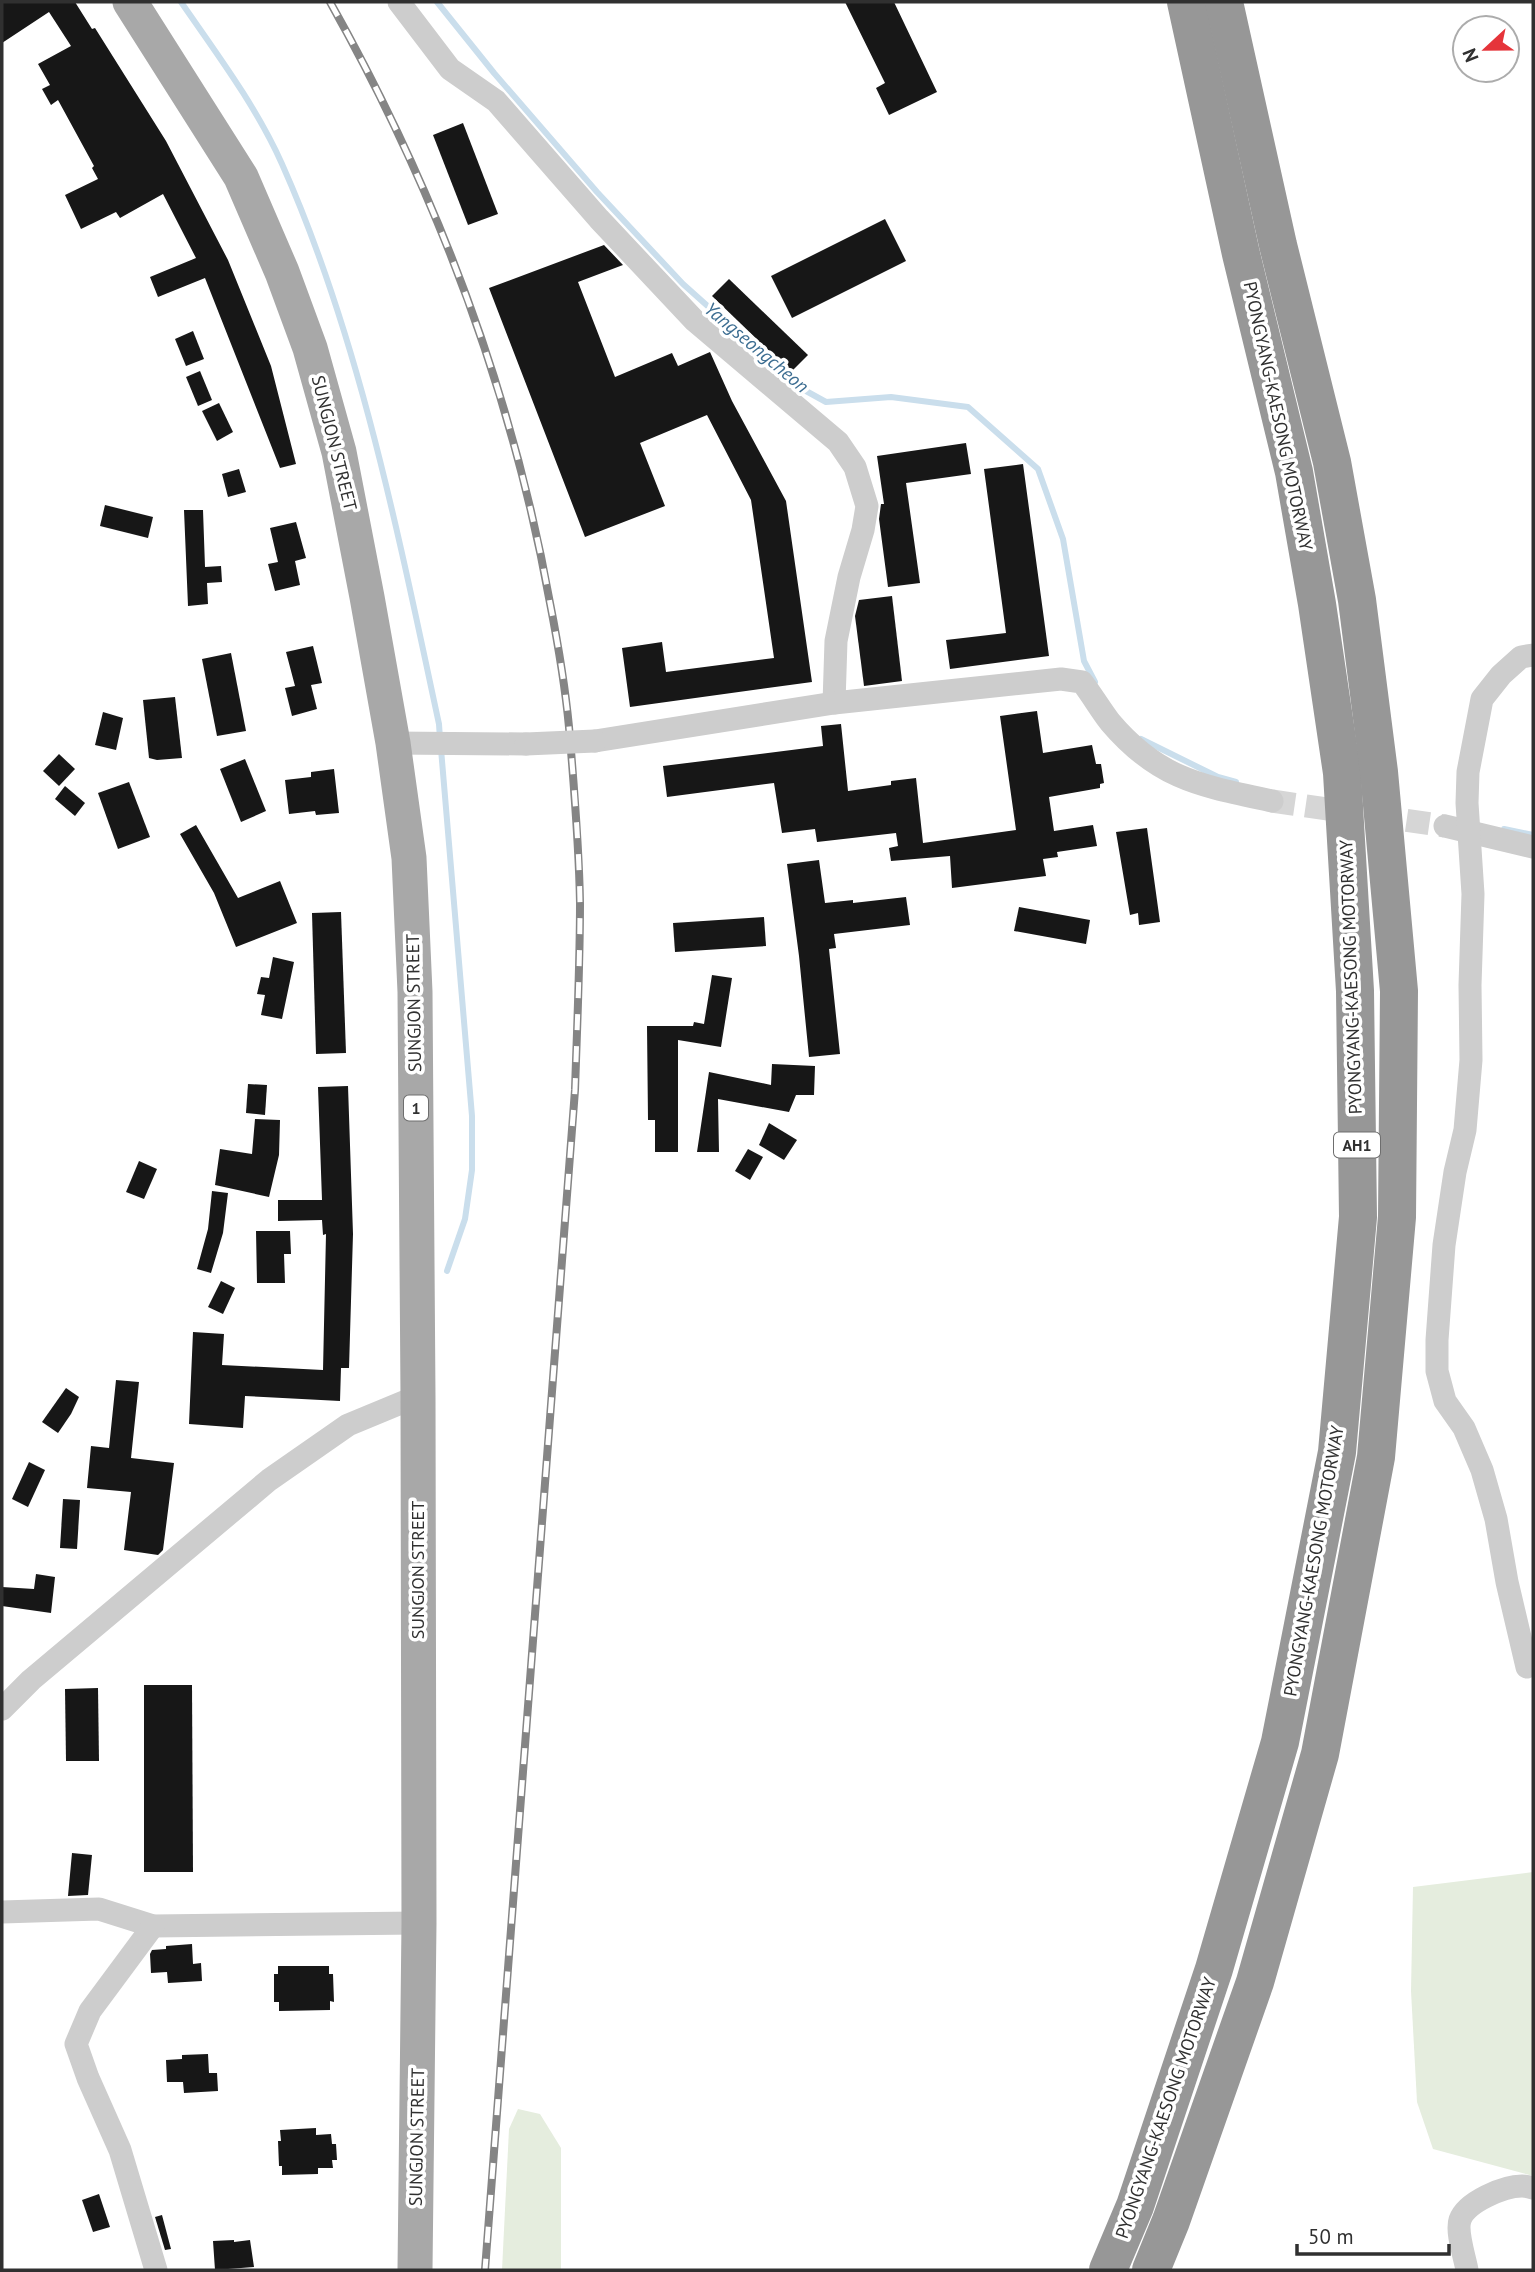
<svg xmlns="http://www.w3.org/2000/svg" width="1535" height="2272" viewBox="0 0 1535 2272" font-family="'PT Sans',sans-serif">
<style>
.green{fill:#e5edde}
.lines{fill:none;stroke-linecap:round;stroke-linejoin:round}
.stream{stroke:#cadeec;stroke-width:6}
.building{fill:#171717}
.street-tunnel{stroke:#d6d6d6;stroke-width:23;stroke-dasharray:23 11;stroke-linecap:butt}
.street{stroke:#cdcdcd;stroke-width:23}
.primary{stroke:#a8a8a8;stroke-width:35}
.highway{stroke:#979797;stroke-width:38}
.rail-casing{stroke:#858585;stroke-width:8}
.rail{stroke:#fff;stroke-width:5;stroke-dasharray:16;stroke-linecap:butt}
.street-bridge{stroke:#cdcdcd;stroke-width:23}
.labels{text-anchor:middle;stroke-width:7;stroke-linejoin:round;paint-order:stroke}
.shield{fill:#fff;stroke:#6e6e6e;stroke-width:2}
.shield-label{font-size:16px;font-weight:bold;fill:#303030}
.street-label{font-size:18px;fill:#303030;stroke:#fff}
.water-label{font-size:19px;font-style:italic;fill:#3d6e92;stroke:#fff}
</style>
<rect width="100%" height="100%" fill="#fff"/>
<g class="green">
<polygon points="1533,1872 1533,2176 1433,2149 1417,2102 1411,1991 1413,1887"/>
<polygon points="518,2109 540,2114 561,2148 561,2270 502,2270 509,2129"/>
</g>
<g class="lines">
<g class="stream">
<path d="M181,2c36,52 75,104 101,162 78,175 117,374 157,560l1,15"/>
<polyline points="437,2 494,73 597,192 683,284 797,386 826,402 891,397 968,407 1038,469 1063,539 1084,661 1095,682"/>
<polyline points="1141,739 1218,777 1236,782"/>
<polyline points="441,749 472,1116 472,1170 465,1219 447,1271"/>
<polyline points="1504,829 1533,835"/>
</g>
</g>
<g class="building">
<polygon points="2,2 75,2 92,29 95,28 166,141 228,260 271,366 296,464 280,468 205,278 158,297 150,277 196,258 163,194 120,218 116,212 81,229 65,195 98,179 92,168 94,166 58,100 51,105 42,89 50,85 38,64 71,46 49,12 2,43"/>
<polygon points="845,2 894,2 937,92 889,115 876,88 885,83"/>
<polygon points="463,123 498,214 468,225 433,135"/>
<polygon points="885,219 906,261 792,318 771,276"/>
<polygon points="604,245 623,265 578,282 615,377 672,353 678,366 710,352 732,401 786,501 812,682 630,707 622,648 662,642 666,672 774,658 751,500 707,415 640,443 665,506 585,537 489,288"/>
<polygon points="729,279 808,355 791,372 712,296"/>
<polygon points="193,331 204,359 186,366 175,339"/>
<polygon points="200,371 212,400 198,406 186,377"/>
<polygon points="219,403 233,432 217,441 202,411"/>
<polygon points="966,443 971,474 906,483 920,583 888,587 879,519 881,504 884,504 877,456"/>
<polygon points="1023,464 1049,656 950,669 946,640 1006,633 984,469"/>
<polygon points="239,469 246,492 228,497 222,474"/>
<polygon points="105,505 153,517 148,538 100,526"/>
<polygon points="184,510 203,510 205,567 221,566 222,582 207,583 208,604 188,606"/>
<polygon points="296,522 306,558 295,561 300,585 275,591 268,564 278,562 270,528"/>
<polygon points="892,596 902,681 864,686 855,616 859,600"/>
<polygon points="313,646 322,683 311,685 317,709 292,716 285,688 295,686 286,652"/>
<polygon points="231,653 246,731 217,736 202,659"/>
<polygon points="175,697 182,758 157,760 149,758 143,700"/>
<polygon points="1037,711 1043,753 1092,745 1096,764 1101,764 1104,783 1100,784 1100,788 1049,797 1054,831 1093,825 1097,846 1057,852 1058,857 1043,859 1046,876 952,888 950,856 891,861 889,848 898,846 896,833 817,842 815,829 782,833 774,783 667,797 663,766 823,746 821,726 841,724 848,791 891,785 891,781 916,778 923,843 1016,830 1000,716"/>
<polygon points="103,712 123,718 116,750 95,745"/>
<polygon points="59,754 75,769 59,786 43,771"/>
<polygon points="245,759 266,811 241,822 220,769"/>
<polygon points="334,769 339,813 316,815 315,811 289,814 285,780 311,777 311,772"/>
<polygon points="129,782 150,837 118,849 98,793"/>
<polygon points="65,786 85,803 75,816 55,799"/>
<polygon points="196,825 238,898 280,881 297,923 236,947 214,893 180,834"/>
<polygon points="1147,828 1160,922 1139,925 1138,913 1130,915 1116,832"/>
<polygon points="819,860 825,903 853,900 853,903 906,897 910,925 834,934 836,948 829,949 840,1054 809,1057 799,956 787,864"/>
<polygon points="1019,907 1090,920 1086,944 1014,931"/>
<polygon points="341,912 346,1053 316,1054 312,913"/>
<polygon points="764,917 766,946 675,952 673,923"/>
<polygon points="273,957 294,962 282,1019 261,1015 265,995 257,994 261,977 269,978"/>
<polygon points="712,975 732,978 721,1047 678,1040 678,1152 655,1152 655,1120 648,1120 647,1026 693,1026 694,1022 704,1024"/>
<polygon points="772,1064 815,1066 814,1095 796,1095 789,1112 718,1099 719,1152 697,1152 709,1072 771,1085"/>
<polygon points="248,1084 267,1085 265,1115 246,1113"/>
<polygon points="348,1086 353,1234 349,1368 341,1368 340,1401 245,1396 243,1428 189,1424 193,1332 224,1334 222,1365 323,1370 326,1234 323,1235 322,1220 278,1221 278,1200 322,1200 318,1087"/>
<polygon points="255,1119 280,1120 279,1155 269,1197 215,1185 220,1149 252,1154"/>
<polygon points="769,1123 797,1140 784,1160 759,1145"/>
<polygon points="748,1149 763,1157 750,1180 735,1171"/>
<polygon points="139,1161 157,1169 144,1199 126,1192"/>
<polygon points="212,1191 228,1193 223,1233 211,1273 197,1269 208,1229"/>
<polygon points="256,1231 290,1231 291,1254 284,1254 285,1283 257,1283"/>
<polygon points="221,1281 235,1288 223,1314 208,1307"/>
<polygon points="116,1380 139,1382 131,1458 174,1463 163,1550 158,1555 124,1550 131,1492 87,1488 91,1446 109,1448"/>
<polygon points="66,1388 79,1397 71,1414 58,1433 42,1422"/>
<polygon points="29,1462 45,1470 28,1507 12,1499"/>
<polygon points="63,1499 80,1500 77,1549 60,1548"/>
<polygon points="36,1574 55,1577 51,1613 2,1606 2,1587 34,1589"/>
<polygon points="144,1685 192,1685 193,1872 144,1872"/>
<polygon points="98,1688 99,1761 66,1761 65,1689"/>
<polygon points="72,1853 92,1855 88,1895 68,1896"/>
<polygon points="192,1944 193,1964 201,1963 202,1981 168,1983 167,1972 151,1973 150,1954 152,1950 166,1949 166,1946"/>
<polygon points="278,1966 329,1966 329,1974 333,1974 334,2002 330,2001 330,2010 279,2011 279,2002 274,2002 274,1974 278,1974"/>
<polygon points="208,2054 209,2073 217,2073 218,2091 184,2093 183,2082 167,2082 166,2060 182,2059 182,2055"/>
<polygon points="316,2128 316,2135 331,2134 332,2144 336,2144 337,2160 332,2160 333,2168 318,2168 318,2174 282,2175 282,2166 279,2166 278,2141 281,2141 280,2130"/>
<polygon points="99,2194 110,2227 93,2232 82,2200"/>
<polygon points="162,2215 171,2249 165,2250 155,2217"/>
<polygon points="234,2240 234,2242 250,2240 254,2267 215,2270 213,2241"/>
</g>
<g class="lines">
<polyline class="street-tunnel" points="1272,801 1445,826"/>
<g class="street">
<polyline points="399,2 450,69 496,101 599,219 695,321 838,442 855,467 867,506 863,530 849,577 836,641 834,703"/>
<path d="M595,741l239,-38 227,-24 21,3c10,13 18,27 28,40 49,58 92,64 162,79"/>
<polyline points="393,743 526,744"/>
<polyline points="1445,826 1533,847"/>
<polyline points="1527,1667 1507,1582 1496,1519 1482,1470 1464,1428 1445,1401 1437,1371 1437,1340 1444,1245 1455,1172 1465,1130 1471,1060 1470,985 1473,894 1467,803 1468,772 1482,699 1501,675 1521,657 1533,655"/>
<polyline points="2,1709 31,1680 269,1480 348,1425 418,1396"/>
<polyline points="2,1912 99,1909 153,1926 419,1923"/>
<polyline points="153,1926 90,2011 76,2044 88,2078 120,2150 156,2270"/>
<path d="M1467,2270c-2,-12 -11,-38 -7,-50 6,-18 44,-34 62,-34 4,0 8,1 11,2"/>
</g>
<polyline class="primary" points="130,2 241,177 282,272 310,348 339,452 367,597 393,743 409,858 415,992 418,1396 419,1923 415,2270"/>
<g class="highway">
<polyline points="1108,2270 1135,2206 1214,1969 1280,1742 1337,1452 1358,1217 1355,991 1342,773 1317,604 1294,472 1241,254 1186,2"/>
<polyline points="1151,2270 1171,2221 1255,1982 1320,1754 1376,1457 1397,1217 1399,991 1379,772 1357,600 1332,462 1278,245 1224,2"/>
</g>
<g class="rail-casing">
<path id="rail" d="M330,2c105,187 182,389 220,601 8,41 15,82 19,124 5,58 10,117 11,176 0,62 -3,125 -5,187l-90,1180"/>
</g>
<use href="#rail" class="rail"/>
<polyline class="street-bridge" points="526,744 595,741"/>
</g>
<g class="labels">
<g class="shield">
<rect x="404" y="1095.5" width="24" height="25" rx="5"/>
<rect x="1334" y="1132.5" width="46" height="25" rx="5"/>
</g>
<g class="shield-label">
<text x="416" y="1114">1</text>
<text x="1357" y="1151">AH1</text>
</g>
<g class="street-label">
<text transform="translate(1278 416) rotate(78)" y="6">PYONGYANG-KAESONG MOTORWAY</text>
<text transform="translate(334 443) rotate(76)" y="6">SUNGJON STREET</text>
<text transform="translate(1351 977) rotate(-92)" y="6">PYONGYANG-KAESONG MOTORWAY</text>
<text transform="translate(414 1003) rotate(-91)" y="6">SUNGJON STREET</text>
<text transform="translate(1314 1561) rotate(-80)" y="6">PYONGYANG-KAESONG MOTORWAY</text>
<text transform="translate(418 1570) rotate(-90)" y="6">SUNGJON STREET</text>
<text transform="translate(1166 2108) rotate(-71)" y="6">PYONGYANG-KAESONG MOTORWAY</text>
<text transform="translate(417 2137) rotate(-89)" y="6">SUNGJON STREET</text>
</g>
<g class="water-label">
<text transform="translate(757 347) rotate(40)" y="7">Yangseongcheon</text>
</g>
</g>
<rect width="1535" height="2272" fill="none" stroke="#303030" stroke-width="7"/>
<g transform="translate(1486 49) rotate(248)"><circle r="33" fill="#ffffff" stroke="#acacac" stroke-width="2"/>
<path d="M0-5L12 26L0 18L-12 26Z" fill="#e5343a"/>
<text y="-10" font-size="19" font-weight="bold" text-anchor="middle" fill="#303030">N</text>
</g>
<path d="M1297 2244v10h152v-10" fill="none" stroke="#303030" stroke-width="3.5"/>
<text x="1308" y="2244" font-size="21" fill="#303030" stroke="#ffffff" stroke-width="5" paint-order="stroke">50 m</text>
</svg>
